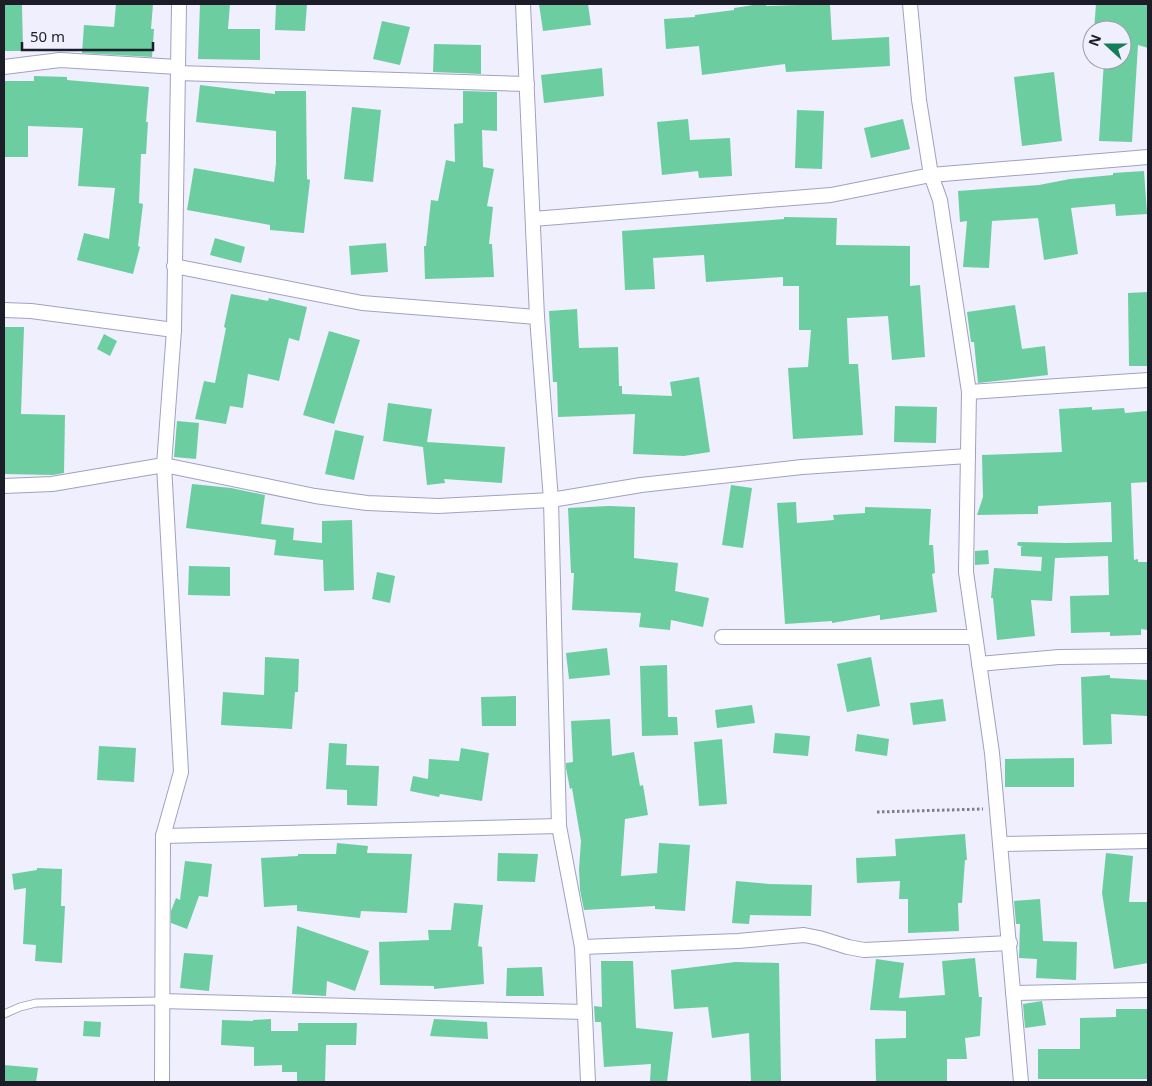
<svg xmlns="http://www.w3.org/2000/svg" width="1152" height="1086" viewBox="0 0 1152 1086" font-family="'Noto Sans',sans-serif">
<style>
.building{fill:#6ccda1}
.lines{fill:none;stroke-linecap:round;stroke-linejoin:round}
.service-casing{stroke:#a0a1c2;stroke-width:9}
.minor-casing{stroke:#a0a1c2;stroke-width:16}
.path{stroke:#7d7d8b;stroke-width:3;stroke-dasharray:2.5 2.5;stroke-linecap:butt}
.service{stroke:#fff;stroke-width:7}
.minor{stroke:#fff;stroke-width:14}
</style>
<rect width="100%" height="100%" fill="#efeffe"/>
<g class="building">
<polygon points="4,4 22,4 23,51 4,51"/>
<polygon points="116,4 153,4 151,29 154,29 152,57 82,53 84,25 114,27"/>
<polygon points="200,4 230,4 228,29 260,29 260,60 198,59"/>
<polygon points="276,4 307,4 305,31 275,30"/>
<polygon points="539,4 588,4 591,25 543,31"/>
<polygon points="760,4 766,4 766,6 830,4 832,40 889,37 890,66 786,72 785,64 702,75 699,46 666,49 664,19 695,17 695,15 734,10 734,8"/>
<polygon points="1096,4 1148,4 1148,48 1138,45 1132,142 1099,141 1104,60 1122,60 1122,30 1094,30"/>
<polygon points="382,21 410,27 400,65 373,59"/>
<polygon points="434,44 481,45 481,74 433,72"/>
<polygon points="602,68 604,96 544,103 541,75"/>
<polygon points="1054,72 1062,141 1022,146 1014,77"/>
<polygon points="34,76 67,77 67,80 149,87 146,122 148,122 146,154 141,154 139,203 143,204 138,246 140,247 133,274 77,260 84,233 109,239 115,188 78,186 83,128 28,126 28,157 4,157 4,81 34,81"/>
<polygon points="200,85 275,94 275,91 306,91 307,179 310,180 304,233 270,230 270,225 187,210 194,168 274,182 276,163 276,131 196,122"/>
<polygon points="463,91 497,92 497,131 482,130 483,167 494,169 487,206 493,207 489,244 492,244 494,277 425,279 424,246 426,246 431,200 438,201 446,160 455,162 454,124 463,123"/>
<polygon points="352,107 381,110 373,182 344,179"/>
<polygon points="797,110 824,111 822,169 795,168"/>
<polygon points="688,119 690,140 730,138 732,176 699,178 698,171 662,175 657,122"/>
<polygon points="903,119 910,149 871,158 864,128"/>
<polygon points="1144,171 1147,214 1116,216 1115,204 1071,208 1078,254 1044,260 1038,218 992,221 989,268 963,267 967,221 960,222 958,191 1039,185 1070,179 1113,175 1113,173"/>
<polygon points="784,217 837,218 836,245 910,246 910,286 920,285 925,357 892,360 888,316 847,318 849,364 858,364 863,435 793,439 788,368 808,367 811,330 799,330 799,286 783,286 783,277 706,282 704,255 653,258 655,289 625,290 622,231 784,219"/>
<polygon points="215,238 245,247 241,263 210,255"/>
<polygon points="386,243 388,272 351,275 349,246"/>
<polygon points="1148,292 1148,366 1129,366 1128,293"/>
<polygon points="231,294 268,301 269,298 307,307 299,341 289,338 279,381 248,374 243,408 230,406 226,424 195,419 204,381 215,383 226,328 224,327"/>
<polygon points="1015,305 1022,349 1045,346 1048,375 978,383 974,342 971,342 967,312"/>
<polygon points="577,309 579,348 618,347 619,386 622,386 622,394 672,396 670,382 699,377 710,452 684,456 633,454 635,414 558,417 557,382 553,382 549,311"/>
<polygon points="4,327 24,327 21,414 65,415 64,473 53,475 4,474"/>
<polygon points="329,331 360,340 334,424 303,415"/>
<polygon points="104,334 117,341 110,356 97,349"/>
<polygon points="388,403 432,409 427,442 505,447 502,483 444,479 445,483 427,485 423,447 383,441"/>
<polygon points="895,406 937,407 936,443 894,442"/>
<polygon points="1092,407 1092,410 1124,408 1125,413 1148,411 1148,482 1131,483 1134,560 1138,559 1138,562 1148,562 1148,630 1141,629 1141,635 1110,636 1110,632 1071,633 1070,596 1109,595 1108,556 1055,558 1052,601 1031,600 1035,636 997,640 993,598 991,598 994,568 1041,571 1042,557 1021,556 1021,547 1023,547 1017,545 1018,542 1066,543 1112,542 1111,502 1038,506 1038,514 977,515 983,497 982,455 1062,452 1059,409"/>
<polygon points="177,421 199,423 196,459 174,457"/>
<polygon points="335,430 364,436 354,480 325,474"/>
<polygon points="192,484 231,488 265,495 261,524 294,528 293,540 322,543 322,521 352,520 354,590 324,591 323,560 274,555 276,540 186,528"/>
<polygon points="731,485 752,488 743,548 722,545"/>
<polygon points="796,502 797,523 834,520 833,515 865,513 865,507 931,509 929,545 933,545 935,573 932,574 937,612 880,620 880,615 832,623 832,621 785,624 777,503"/>
<polygon points="609,506 635,507 634,558 678,563 675,591 709,598 703,627 671,620 670,630 639,627 641,613 572,610 574,573 571,573 568,508"/>
<polygon points="988,550 989,564 975,565 975,551"/>
<polygon points="189,566 230,567 230,596 188,595"/>
<polygon points="377,572 395,576 390,603 372,599"/>
<polygon points="607,648 610,675 569,679 566,653"/>
<polygon points="265,657 299,659 298,692 295,692 292,729 221,725 223,692 264,695"/>
<polygon points="871,657 880,706 847,712 837,664"/>
<polygon points="667,665 668,717 677,717 678,735 642,736 640,666"/>
<polygon points="1110,675 1110,678 1148,680 1147,716 1111,714 1112,744 1083,745 1081,677"/>
<polygon points="516,696 516,726 482,726 481,697"/>
<polygon points="943,699 946,721 913,725 910,703"/>
<polygon points="752,705 755,723 717,728 715,710"/>
<polygon points="610,719 612,756 634,752 640,786 643,785 648,815 625,819 621,876 657,873 659,843 690,845 685,911 655,909 655,906 584,910 580,890 579,869 581,841 572,788 570,789 566,768 566,763 573,762 571,721"/>
<polygon points="775,733 810,736 808,756 773,753"/>
<polygon points="857,734 889,739 887,756 855,751"/>
<polygon points="722,739 727,804 699,806 694,742"/>
<polygon points="329,743 347,744 346,765 379,766 377,806 347,805 347,790 326,789"/>
<polygon points="99,746 136,748 134,782 97,780"/>
<polygon points="461,748 489,753 482,801 440,794 439,797 410,791 413,776 428,779 429,759 459,761"/>
<polygon points="1074,758 1074,787 1005,787 1005,759"/>
<polygon points="965,834 967,860 965,860 962,903 958,903 959,931 908,933 908,899 899,899 900,881 857,883 856,858 896,856 895,839"/>
<polygon points="337,843 368,846 367,853 412,854 407,913 361,911 360,918 297,911 297,905 264,907 261,858 298,856 298,854 336,854"/>
<polygon points="498,853 538,854 535,882 497,881"/>
<polygon points="1106,853 1133,856 1129,902 1148,902 1148,963 1114,969 1102,893"/>
<polygon points="185,861 212,864 208,897 199,896 187,929 171,923 171,911 176,898 180,900"/>
<polygon points="37,868 62,869 61,906 65,906 62,963 35,961 36,945 23,944 26,888 14,890 12,874 37,870"/>
<polygon points="736,881 769,884 812,885 811,916 750,915 749,924 732,923"/>
<polygon points="1040,899 1043,941 1077,942 1076,980 1036,978 1037,959 1019,958 1020,924 1016,924 1014,901"/>
<polygon points="454,903 483,905 478,946 482,947 484,984 434,989 434,986 380,985 379,942 429,940 428,930 451,930"/>
<polygon points="297,926 369,951 355,991 327,981 326,996 292,994"/>
<polygon points="184,953 213,955 209,991 180,988"/>
<polygon points="975,958 979,997 982,997 980,1036 965,1038 967,1059 947,1059 947,1082 876,1082 875,1039 906,1038 906,1011 870,1010 876,959 904,963 899,998 945,995 942,961"/>
<polygon points="601,961 633,961 636,1028 673,1032 667,1082 650,1081 651,1064 604,1067 601,1022 595,1022 594,1006 602,1007"/>
<polygon points="735,962 779,963 781,1082 751,1082 749,1033 712,1038 708,1007 674,1009 671,970"/>
<polygon points="542,967 544,996 506,996 507,968"/>
<polygon points="1042,1001 1046,1025 1025,1028 1023,1004"/>
<polygon points="1116,1009 1148,1009 1148,1079 1038,1079 1038,1049 1080,1049 1080,1018 1116,1017"/>
<polygon points="271,1019 271,1031 298,1031 298,1023 357,1023 356,1045 326,1045 325,1082 297,1082 297,1072 282,1072 282,1065 254,1066 254,1047 221,1045 222,1020 253,1021 253,1020"/>
<polygon points="434,1019 487,1022 488,1039 430,1036"/>
<polygon points="84,1021 101,1022 100,1037 83,1036"/>
<polygon points="4,1065 38,1068 36,1082 4,1082"/>
</g>
<g class="lines">
<g class="service-casing">
<polyline id="service" points="4,1014 20,1007 36,1003 161,1001"/>
</g>
<g class="minor-casing">
<g id="minor">
<polyline points="523,4 537,317 551,500 559,826 582,947 588,1082"/>
<polyline points="910,4 919,100 931,175 940,200 969,392 966,572 992,753 1021,1082"/>
<polyline points="4,67 60,60 178,67"/>
<polyline points="178,73 527,84"/>
<polyline points="533,219 831,195 931,175 1148,157"/>
<polyline points="174,266 362,303 537,317"/>
<polyline points="4,310 31,311 174,330"/>
<polyline points="969,392 1148,380"/>
<polyline points="4,486 52,484 164,465 315,496 367,503 438,506 551,500 641,485 802,467 968,456"/>
<polyline points="722,637 975,637"/>
<polyline points="979,664 1059,657 1148,656"/>
<polyline points="163,836 559,826"/>
<polyline points="1000,844 1148,841"/>
<polyline points="582,947 738,941 804,935 819,938 848,947 864,950 1010,943"/>
<polyline points="1013,993 1148,990"/>
<polyline points="161,1001 585,1012"/>
<polyline points="162,1082 163,836 181,772 164,465 174,330 179,4"/>
</g>
</g>
<polyline class="path" points="877,812 983,809"/>
<use href="#service" class="service"/>
<use href="#minor" class="minor"/>
</g>
<rect width="1152" height="1086" fill="none" stroke="#1d1d2a" stroke-width="10"/>
<g transform="translate(1107 45) rotate(291)"><circle r="24" fill="#efeffe" stroke="#9b9ba9"/>
<path d="M0-4L9 19L0 12L-9 19Z" fill="#157d57"/>
<text y="-8" font-size="14" font-weight="bold" text-anchor="middle" fill="#1d1d2a">N</text>
</g>
<path d="M22 42v8h131v-8" fill="none" stroke="#1d1d2a" stroke-width="2.5"/>
<text x="30" y="42" font-size="15" fill="#1d1d2a" stroke="#efeffe" stroke-width="4" paint-order="stroke">50 m</text>
</svg>
